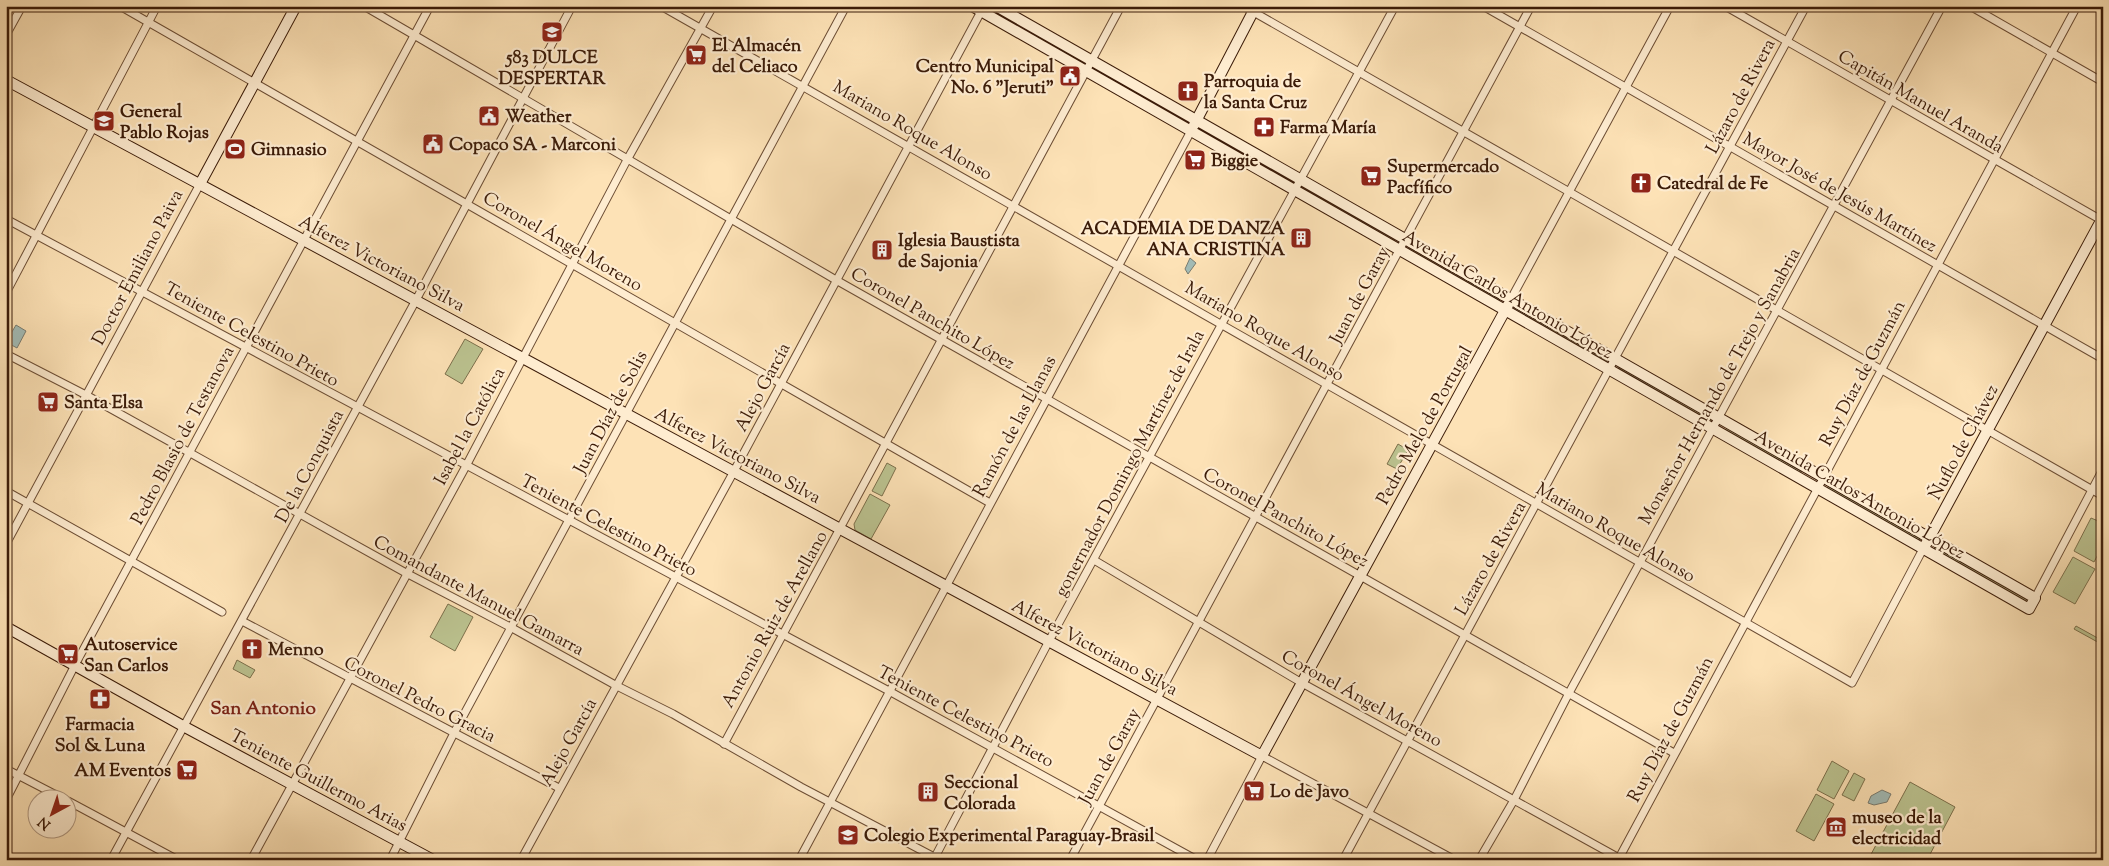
<svg xmlns="http://www.w3.org/2000/svg" width="2109" height="866" viewBox="0 0 2109 866" font-family="'Sorts Mill Goudy',serif">
<style>
.green{fill:#bcc491;stroke:#7c704c}
.water{fill:#a2bcb7;stroke:#797c71}
.lines{fill:none;stroke-linecap:round;stroke-linejoin:round}
.street-casing{stroke:#6c4d34;stroke-width:9}
.secondary-casing{stroke:#3b1b08;stroke-width:12}
.street{stroke:#feecd0;stroke-width:7}
.secondary{stroke:#feecd0;stroke-width:10}
.labels{text-anchor:middle;stroke-width:4.5;stroke-linejoin:round;paint-order:stroke}
.poi-label{font-size:18px;font-weight:bold;fill:#3b1b08;stroke:#feecd0;text-anchor:start}
.street-label{font-size:18px;fill:#3b1b08;stroke:#feecd0}
.neighbourhood-label{font-size:19px;font-weight:bold;fill:#7a1f14;stroke:#feecd0}
</style>
<rect width="100%" height="100%" fill="#fde2b6"/>
<filter id="stains"><feTurbulence type="fractalNoise" baseFrequency=".004" numOctaves="4"/><feColorMatrix values="0 0 0 0 .2 0 0 0 0 .09 0 0 0 0 .02 0 0 0 .5 -.17"/></filter>
<radialGradient id="worn" r=".72"><stop offset=".6" stop-color="#630" stop-opacity="0"/><stop offset="1" stop-color="#630" stop-opacity=".3"/></radialGradient>
<g class="green">
<polygon points="994,11 1080,61 1081,64 992,13"/>
<polygon points="1094,70 1186,120 1186,123"/>
<polygon points="1202,130 1290,179 1290,182 1200,131"/>
<polygon points="1307,190 1394,239 1395,242 1305,191"/>
<polygon points="1410,248 1499,298 1500,301 1408,249"/>
<polygon points="1516,308 1607,360 1607,362 1514,309"/>
<polygon points="465,339 483,349 462,384 445,374"/>
<polygon points="1618,368 1621,368 1711,419 1712,422"/>
<polygon points="1727,428 1801,471 1801,473 1725,430"/>
<polygon points="1398,444 1408,450 1397,469 1387,464"/>
<polygon points="887,463 896,468 882,496 872,491"/>
<polygon points="1829,486 1921,538 1921,539 1918,540 1827,488"/>
<polygon points="870,494 890,505 871,539 855,530 854,524"/>
<polygon points="2091,518 2103,523 2103,545 2094,562 2074,551"/>
<polygon points="1935,546 2029,600 2028,603 1934,550"/>
<polygon points="2073,557 2095,569 2075,604 2053,592"/>
<polygon points="448,604 473,617 455,651 430,637"/>
<polygon points="2076,626 2103,641 2103,645 2074,629"/>
<polygon points="237,660 255,670 250,678 233,669"/>
<polygon points="1832,761 1849,771 1834,799 1817,790"/>
<polygon points="1854,773 1865,779 1854,801 1842,795"/>
<polygon points="1910,782 1955,807 1927,860 1872,860 1869,858"/>
<polygon points="1816,794 1834,804 1814,841 1796,831"/>
</g>
<g class="water">
<polygon points="1190,258 1196,263 1188,274 1185,269"/>
<polygon points="16,325 26,331 17,348 6,342"/>
<polygon points="1882,790 1891,794 1887,802 1874,805 1868,803 1871,796"/>
</g>
<g class="lines">
<g class="street-casing">
<g id="street">
<polyline points="120,6 990,503"/>
<polyline points="364,6 836,280 1674,753"/>
<polyline points="661,6 1852,683 1923,549"/>
<polyline points="1243,6 2103,496"/>
<polyline points="1483,6 2103,359"/>
<polyline points="1725,6 2103,221"/>
<polyline points="1970,6 2103,82"/>
<polyline points="6,35 22,6"/>
<polyline points="6,219 889,691 1197,860"/>
<polyline points="6,293 157,6"/>
<polyline points="1511,299 1670,6"/>
<polyline points="6,354 86,395 406,573 512,628 617,686 673,714 801,787 940,860"/>
<polyline points="6,491 222,612"/>
<polyline points="6,544 200,184"/>
<polyline points="1094,560 1302,683 1619,858"/>
<polyline points="2035,598 2103,469"/>
<polyline points="242,621 559,788"/>
<polyline points="724,744 1121,6"/>
<polyline points="6,769 62,798"/>
<polyline points="6,800 75,665 430,6"/>
<polyline points="68,801 178,860"/>
<polyline points="935,857 1049,641 1395,6"/>
<polyline points="111,860 416,300 572,6"/>
<polyline points="251,860 466,466 627,160 713,6"/>
<polyline points="390,860 454,733 846,6"/>
<polyline points="521,860 733,473 984,6"/>
<polyline points="799,860 1191,131"/>
<polyline points="1070,860 1531,6"/>
<polyline points="1207,860 1262,756 1455,860"/>
<polyline points="1343,860 1806,6"/>
<polyline points="1479,860 1514,800 1569,693 1942,6"/>
<polyline points="1618,860 2077,6"/>
</g>
</g>
<g class="secondary-casing">
<g id="secondary">
<polyline points="972,6 2029,609 2035,598 996,6"/>
<polyline points="6,80 1262,756 1508,305"/>
<polyline points="1194,125 1256,6"/>
<polyline points="200,184 296,6"/>
<polyline points="1926,544 2103,217"/>
<polyline points="6,627 183,726 433,860"/>
</g>
</g>
<use href="#street" class="street"/>
<use href="#secondary" class="secondary"/>
</g>
<defs>
<g id="school-square" transform="scale(1.125)"><rect x="-9" y="-9" width="18" height="18" rx="4" fill="#8f2418" stroke="#feecd0"/><path d="M0-5L7-2L0 1L-7-2ZM-4 1L0 2.5L4 1V4Q0 6-4 4Z" fill="#fff"/></g>
<g id="supermarket-square" transform="scale(1.125)"><rect x="-9" y="-9" width="18" height="18" rx="4" fill="#8f2418" stroke="#feecd0"/><path d="M-6-5.5h2.5l.6 2H6L4.5 2H-2.5L-4.4-4H-6ZM-1.5 3.2a1.3 1.3 0 1 0 .1 0ZM3 3.2a1.3 1.3 0 1 0 .1 0Z" fill="#fff"/></g>
<g id="civic-square" transform="scale(1.125)"><rect x="-9" y="-9" width="18" height="18" rx="4" fill="#8f2418" stroke="#feecd0"/><path d="M-.6-6.5H3V-4.5H.6V-3L4-1V1h2V6H-6V1h2V-1L-.6-3ZM-1.2 2.5V6h2.4V2.5Z" fill="#fff"/></g>
<g id="church-square" transform="scale(1.125)"><rect x="-9" y="-9" width="18" height="18" rx="4" fill="#8f2418" stroke="#feecd0"/><path d="M-1.2-6h2.4v3.5h3.3v2.4h-3.3V6h-2.4V-.1h-3.3v-2.4h3.3Z" fill="#fff"/></g>
<g id="pharmacy-square" transform="scale(1.125)"><rect x="-9" y="-9" width="18" height="18" rx="4" fill="#8f2418" stroke="#feecd0"/><path d="M-2-6h4v4h4v4h-4v4h-4v-4h-4v-4h4Z" fill="#fff"/></g>
<g id="stadium-square" transform="scale(1.125)"><rect x="-9" y="-9" width="18" height="18" rx="4" fill="#8f2418" stroke="#feecd0"/><path d="M0-5a6.5 5 0 1 0 0 10a6.5 5 0 1 0 0-10ZM-3.5-1.8h7v3.6h-7Z" fill="#fff"/></g>
<g id="building-square" transform="scale(1.125)"><rect x="-9" y="-9" width="18" height="18" rx="4" fill="#8f2418" stroke="#feecd0"/><path d="M-4-6H4V6H1V3H-1V6H-4ZM-2.5-4.3h1.7v1.8h-1.7ZM.8-4.3h1.7v1.8H.8ZM-2.5-1h1.7V.8h-1.7ZM.8-1h1.7V.8H.8Z" fill="#fff"/></g>
<g id="museum-square" transform="scale(1.125)"><rect x="-9" y="-9" width="18" height="18" rx="4" fill="#8f2418" stroke="#feecd0"/><path d="M0-6L6-3V-2H-6V-3ZM-5-1h2V3h-2ZM-1-1h2V3h-2ZM3-1h2V3H3ZM-6 4H6V6H-6Z" fill="#fff"/></g>
<g id="university-square" transform="scale(1.125)"><rect x="-9" y="-9" width="18" height="18" rx="4" fill="#8f2418" stroke="#feecd0"/><path d="M0-5L7-2L0 1L-7-2ZM-4 1L0 2.5L4 1V4Q0 6-4 4Z" fill="#fff"/></g>
</defs>
<g fill-rule="evenodd">
<use href="#school-square" x="552" y="32"/>
<use href="#supermarket-square" x="696" y="55"/>
<use href="#civic-square" x="1070" y="76"/>
<use href="#church-square" x="1188" y="91"/>
<use href="#civic-square" x="489" y="116"/>
<use href="#school-square" x="104" y="121"/>
<use href="#pharmacy-square" x="1264" y="127"/>
<use href="#civic-square" x="433" y="144"/>
<use href="#stadium-square" x="235" y="149"/>
<use href="#supermarket-square" x="1195" y="160"/>
<use href="#supermarket-square" x="1371" y="176"/>
<use href="#church-square" x="1641" y="183"/>
<use href="#building-square" x="1301" y="238"/>
<use href="#building-square" x="882" y="250"/>
<use href="#supermarket-square" x="48" y="402"/>
<use href="#church-square" x="252" y="649"/>
<use href="#supermarket-square" x="68" y="654"/>
<use href="#pharmacy-square" x="100" y="699"/>
<use href="#supermarket-square" x="187" y="770"/>
<use href="#supermarket-square" x="1254" y="791"/>
<use href="#building-square" x="928" y="792"/>
<use href="#museum-square" x="1836" y="827"/>
<use href="#university-square" x="848" y="835"/>
</g>
<g class="labels">
<g class="poi-label">
<text x="712" y="51">El Almacén<tspan x="712" dy="21">del Celiaco</tspan></text>
<text x="552" y="63" text-anchor="middle">583 DULCE<tspan x="552" dy="21">DESPERTAR</tspan></text>
<text x="1054" y="72" text-anchor="end">Centro Municipal<tspan x="1054" dy="21">No. 6 "Jeruti"</tspan></text>
<text x="1204" y="87">Parroquia de<tspan x="1204" dy="21">la Santa Cruz</tspan></text>
<text x="120" y="117">General<tspan x="120" dy="21">Pablo Rojas</tspan></text>
<text x="505" y="122">Weather</text>
<text x="1280" y="133">Farma María</text>
<text x="449" y="150">Copaco SA - Marconi</text>
<text x="251" y="155">Gimnasio</text>
<text x="1211" y="166">Biggie</text>
<text x="1387" y="172">Supermercado<tspan x="1387" dy="21">Pacfífico</tspan></text>
<text x="1657" y="189">Catedral de Fe</text>
<text x="1285" y="234" text-anchor="end">ACADEMIA DE DANZA<tspan x="1285" dy="21">ANA CRISTINA</tspan></text>
<text x="898" y="246">Iglesia Baustista<tspan x="898" dy="21">de Sajonia</tspan></text>
<text x="64" y="408">Santa Elsa</text>
<text x="84" y="650">Autoservice<tspan x="84" dy="21">San Carlos</tspan></text>
<text x="268" y="655">Menno</text>
<text x="100" y="730" text-anchor="middle">Farmacia<tspan x="100" dy="21">Sol &amp; Luna</tspan></text>
<text x="171" y="776" text-anchor="end">AM Eventos</text>
<text x="944" y="788">Seccional<tspan x="944" dy="21">Colorada</tspan></text>
<text x="1270" y="797">Lo de Javo</text>
<text x="1852" y="823">museo de la<tspan x="1852" dy="21">electricidad</tspan></text>
<text x="864" y="841">Colegio Experimental Paraguay-Brasil</text>
</g>
<g class="street-label">
<text transform="translate(1740 96) rotate(-62)" y="6">Lázaro de Rivera</text>
<text transform="translate(1921 101) rotate(30)" y="6">Capitán Manuel Aranda</text>
<text transform="translate(913 130) rotate(30)" y="6">Mariano Roque Alonso</text>
<text transform="translate(1840 192) rotate(30)" y="6">Mayor José de Jesús Martínez</text>
<text transform="translate(563 241) rotate(30)" y="6">Coronel Ángel Moreno</text>
<text transform="translate(382 263) rotate(28)" y="6">Alferez Victoriano Silva</text>
<text transform="translate(137 267) rotate(-62)" y="6">Doctor Emiliano Paiva</text>
<text transform="translate(1508 294) rotate(30)" y="6">Avenida Carlos Antonio López</text>
<text transform="translate(1359 295) rotate(-62)" y="6">Juan de Garay</text>
<text transform="translate(933 318) rotate(30)" y="6">Coronel Panchito López</text>
<text transform="translate(1265 331) rotate(30)" y="6">Mariano Roque Alonso</text>
<text transform="translate(252 334) rotate(29)" y="6">Teniente Celestino Prieto</text>
<text transform="translate(1862 373) rotate(-62)" y="6">Ruy Díaz de Guzmán</text>
<text transform="translate(1719 386) rotate(-61)" y="6">Monseñor Hernando de Trejo y Sanabria</text>
<text transform="translate(762 387) rotate(-62)" y="6">Alejo García</text>
<text transform="translate(610 412) rotate(-62)" y="6">Juan Díaz de Solis</text>
<text transform="translate(1424 425) rotate(-61)" y="6">Pedro Melo de Portugal</text>
<text transform="translate(469 426) rotate(-62)" y="6">Isabel la Católica</text>
<text transform="translate(1014 426) rotate(-62)" y="6">Ramón de las Llanas</text>
<text transform="translate(182 435) rotate(-62)" y="6">Pedro Blasio de Testanova</text>
<text transform="translate(1963 442) rotate(-62)" y="6">Ñuflo de Chávez</text>
<text transform="translate(738 455) rotate(28)" y="6">Alferez Victoriano Silva</text>
<text transform="translate(1129 463) rotate(-62)" y="6">gonernador Domingo Martínez de Irala</text>
<text transform="translate(309 466) rotate(-62)" y="6">De la Conquista</text>
<text transform="translate(1860 494) rotate(30)" y="6">Avenida Carlos Antonio López</text>
<text transform="translate(1286 517) rotate(29)" y="6">Coronel Panchito López</text>
<text transform="translate(609 525) rotate(28)" y="6">Teniente Celestino Prieto</text>
<text transform="translate(1616 532) rotate(30)" y="6">Mariano Roque Alonso</text>
<text transform="translate(1490 558) rotate(-61)" y="6">Lázaro de Rivera</text>
<text transform="translate(479 595) rotate(28)" y="6">Comandante Manuel Gamarra</text>
<text transform="translate(774 619) rotate(-61)" y="6">Antonio Ruiz de Arellano</text>
<text transform="translate(1095 647) rotate(28)" y="6">Alferez Victoriano Silva</text>
<text transform="translate(1362 698) rotate(29)" y="6">Coronel Ángel Moreno</text>
<text transform="translate(420 699) rotate(27)" y="6">Coronel Pedro Gracia</text>
<text transform="translate(966 716) rotate(28)" y="6">Teniente Celestino Prieto</text>
<text transform="translate(1670 729) rotate(-62)" y="6">Ruy Díaz de Guzmán</text>
<text transform="translate(568 742) rotate(-61)" y="6">Alejo García</text>
<text transform="translate(1109 756) rotate(-61)" y="6">Juan de Garay</text>
<text transform="translate(319 780) rotate(28)" y="6">Teniente Guillermo Arias</text>
</g>
<g class="neighbourhood-label">
<text x="263" y="714">San Antonio</text>
</g>
</g>
<rect width="2109" height="866" fill="none" stroke="#fde2b6" stroke-width="25"/>
<rect x="8" y="8" width="2094" height="851" fill="none" stroke="#3b1b08" stroke-width="2.5"/>
<rect x="12" y="12" width="2084" height="841" fill="none" stroke="#3b1b08"/>
<g transform="translate(52 814) rotate(220)"><circle r="24" fill="#feecd0" stroke="#b09880"/>
<path d="M0-4L9 19L0 12L-9 19Z" fill="#8f2418"/>
<text y="-8" font-size="14" font-weight="bold" text-anchor="middle" fill="#3b1b08">N</text>
</g>
<rect width="100%" height="100%" filter="url(#stains)"/>
<rect width="100%" height="100%" fill="url(#worn)"/>
</svg>
